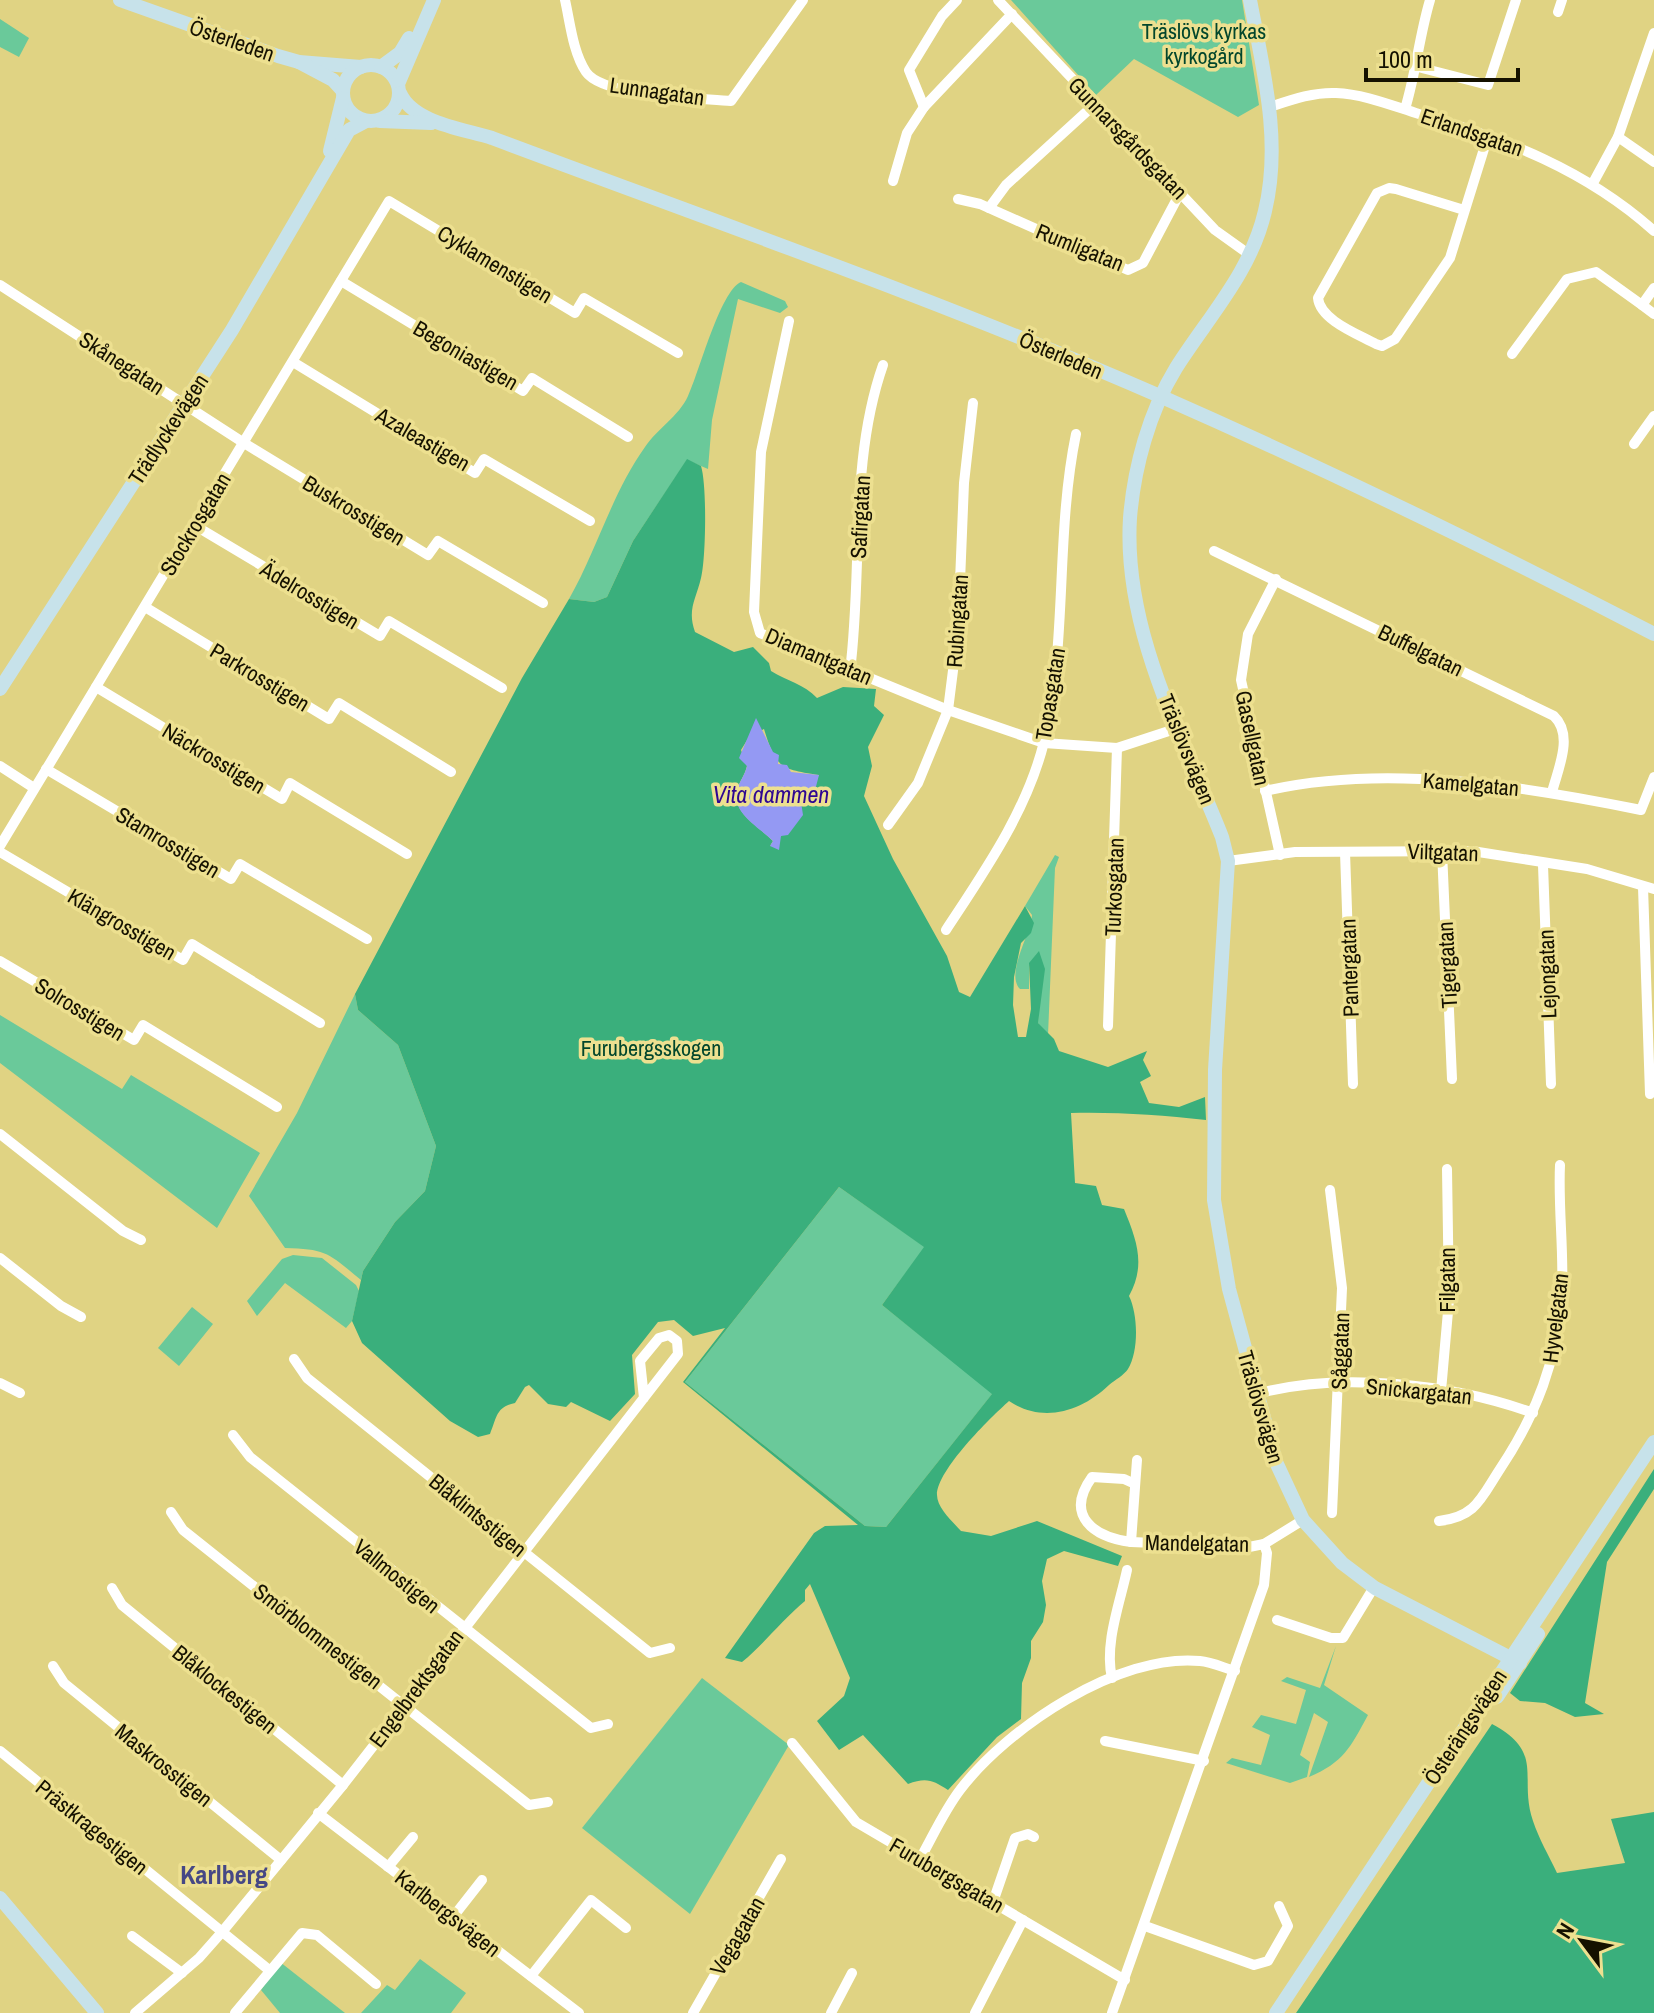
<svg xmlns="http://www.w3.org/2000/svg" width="1654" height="2013" viewBox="0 0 1654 2013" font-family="'Archivo Narrow',sans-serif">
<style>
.green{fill:#6ac99a}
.forest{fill:#3aaf7c;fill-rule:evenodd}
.water{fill:#9499f3}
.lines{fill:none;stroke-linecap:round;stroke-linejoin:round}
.street{stroke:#fff;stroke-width:10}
.secondary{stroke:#c7e2ea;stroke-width:14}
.labels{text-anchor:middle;stroke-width:7;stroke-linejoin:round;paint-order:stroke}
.park-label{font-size:22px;fill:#02462c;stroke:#ede090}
.street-label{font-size:22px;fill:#151100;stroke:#ede090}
.water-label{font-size:24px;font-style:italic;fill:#2e0692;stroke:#ede090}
.quarter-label{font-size:26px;font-weight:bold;fill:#464885;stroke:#ede090}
</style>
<rect width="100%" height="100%" fill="#e0d383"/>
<g class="green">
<polygon points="1011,0 1242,0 1259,105 1238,117 1134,59 1096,95"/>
<polygon points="0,19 29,38 19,57 0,47"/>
<path d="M741,282l44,19 3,6 -8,6 -42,-14 -26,121 -4,49 -21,-9 -54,81 -26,56 -13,5 -25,-3c28,-49 43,-106 76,-152 12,-18 34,-31 43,-51 11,-23 32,-105 53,-114z"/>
<path d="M1055,855l4,2 -4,11 -7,167 -5,-1 -5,-11 1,-26 -10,-34v26h-9c-15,-15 11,-55 12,-74l-7,-9z"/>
<path d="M355,994l3,16 40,35 38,101 -11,45 -30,31 -32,49 -2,9c-32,-26 -33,-31 -76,-32l-36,-52 48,-83z"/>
<polygon points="0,1015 122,1089 131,1075 260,1153 217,1228 0,1063"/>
<polygon points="839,1187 925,1247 882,1305 993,1393 886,1527 865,1526 685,1382"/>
<polygon points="293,1255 322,1258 356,1285 359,1291 352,1321 346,1328 285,1283 257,1316 247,1301 282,1259"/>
<polygon points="192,1307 213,1324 179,1366 158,1348"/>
<path d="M1336,1646l-12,39 44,30c-18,33 -24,47 -59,62l19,-55 -14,-9 -14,42 10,7 -3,15 -17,6 -64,-20 6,-5 29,7 9,-30 -18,-8 9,-12 35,9 10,-34 -25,-9 6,-4 33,11z"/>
<polygon points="702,1678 789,1745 690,1914 582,1828"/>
<polygon points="420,1959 466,1993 451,2013 361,2013 387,1985 395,1990"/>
<polygon points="280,1962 345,2013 280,2013 261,1990"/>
</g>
<g class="forest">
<path d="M687,459l14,7c6,19 5,92 0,112 -5,21 -14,32 -6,54l39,20 19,-5 16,16 2,8c16,10 33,13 46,27l26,-11 33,2 -2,17 10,9 -16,32 4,19 -8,30 29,63 54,97 12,36 11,5 55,-91 9,17 -3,10 -10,10 -7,34 -1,28 5,32h8l5,-28 -2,-46 10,-12 6,18 -7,54 16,16 5,12 49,16 39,-16 -4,9 8,16 -11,6 9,21 30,4 26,-10 1,23c-45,-5 -88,-8 -135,-7l4,70 21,3 6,19 22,4c13,32 22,56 5,87 9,18 10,55 -1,73 -4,6 -13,11 -19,16 -27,26 -66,39 -100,16 -19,17 -72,69 -72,94 0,13 16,27 24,36l30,5 46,-15 85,35 -4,10 -54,-15 -17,8 -5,22 4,24 -3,17 -12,19v17l-9,25 -1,36 -24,18 -49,53c-15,-10 -22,-13 -40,-6l-45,-49 -24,15 -22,-29 27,-25 6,-18 -40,-94 -5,6v11c-23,19 -40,42 -63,61l-17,-4 89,-125 11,-7 33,-1 -175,-143 42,-54 -32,8 -19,-16 -16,2 -26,33 3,39 -25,27 -39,-19 -5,5 -18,-3 -19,-19 -4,2 -10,16c-19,4 -18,14 -25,31l-12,3 -28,-16 -88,-78 -10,-22 11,-50 32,-49 30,-31 11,-45 -38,-101 -40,-35 -3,-16 167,-316 47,-79 25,3 13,-5 26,-56zM764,729c12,39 16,40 55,46l-38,61 -11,10 3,-5c-13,-14 -42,-28 -36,-51 2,-8 8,-15 10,-24l-6,-16 8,-13zM839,1187l85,60 -42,58 110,89 -106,133 -21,-1 -180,-144z"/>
<polygon points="1654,1469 1654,1489 1607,1562 1585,1703 1604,1714 1575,1717 1545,1703 1520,1701 1510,1693"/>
<path d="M1492,1724c54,29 26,53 41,97 6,18 16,35 24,52l68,-10 -14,-44 43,-7v201h-358z"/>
</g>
<path class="water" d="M756,718l17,34 6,3 -1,9 9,1 4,7 28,3 -6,23 -12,4 2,13 -15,20 -7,1 -2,14 -9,-4 3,-5c-14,-14 -42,-28 -36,-51 2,-8 8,-15 10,-24l-8,-8z"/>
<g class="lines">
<g class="street">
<path d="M565,0c5,22 8,53 21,72 17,25 114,26 145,29l72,-101"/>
<polyline points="998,0 1215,230 1250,255"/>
<polyline points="1558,12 1562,0"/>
<polyline points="1418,67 1488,85 1516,0"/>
<polyline points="924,107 909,70 942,16 957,0"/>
<path d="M1270,107c21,-7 43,-15 66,-14 28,1 57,13 83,21 87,25 167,56 235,117"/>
<path d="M1405,109c11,-36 14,-72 25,-109"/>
<polyline points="1618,137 1654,162"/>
<polyline points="893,181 907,133 924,107 1012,14"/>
<polyline points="1593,183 1618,137 1654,33"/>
<polyline points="958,199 980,204 1128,270 1143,263 1180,193"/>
<polyline points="989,208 1006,185 1095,104"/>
<path d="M1464,210l-68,-21 -7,-1 -12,5 -59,105c2,22 40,36 58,46l6,2 13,-7 55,-81 38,-122"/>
<polyline points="341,281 523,391 532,378 628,437"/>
<polyline points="0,285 244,443 428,555 438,541 543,603"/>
<polyline points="1654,288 1642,305 1654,314"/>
<polyline points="789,321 761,452 754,612 760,633 948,710 1044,743 1117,748 1178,728"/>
<polyline points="1512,354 1567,279 1596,272 1642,305"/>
<polyline points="293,362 475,473 484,459 590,521"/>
<polyline points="1634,444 1654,416"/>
<polyline points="194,525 380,636 389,621 502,688"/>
<path d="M1214,551l340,165c20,19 4,53 -2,76"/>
<polyline points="1276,579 1248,634 1241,680 1280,855"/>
<polyline points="145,607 329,719 339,703 451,772"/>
<path d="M850,671c13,-101 -1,-209 33,-306"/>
<polyline points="96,687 282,799 290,783 407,854"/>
<polyline points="0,766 34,788"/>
<polyline points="46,769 231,879 240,864 367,939"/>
<path d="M1265,791c120,-28 258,-5 376,19l13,-33"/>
<polyline points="888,825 918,783 948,710 958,631 964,483 973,403"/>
<polyline points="0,846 389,201 575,313 584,298 678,353"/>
<polyline points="1442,851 1452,1079"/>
<polyline points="0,852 183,960 192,944 320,1023"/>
<polyline points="1345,852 1353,1084"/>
<polyline points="1228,861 1295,852 1472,851 1587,869 1654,889"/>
<polyline points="1543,865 1551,1084"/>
<polyline points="1643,887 1650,1094"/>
<path d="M946,930c38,-58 81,-119 98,-188 24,-102 11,-206 32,-308"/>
<polyline points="0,961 134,1040 143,1025 277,1107"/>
<polyline points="1108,1026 1117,748"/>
<polyline points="0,1134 123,1231 141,1240"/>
<polyline points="1330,1190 1342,1288 1332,1513"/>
<polyline points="0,1258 61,1306 81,1317"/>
<polyline points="294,1359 307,1378 650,1653 670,1648"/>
<polyline points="0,1383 20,1393"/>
<polyline points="1441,1391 1449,1300 1447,1169"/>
<path d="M1257,1394c81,-23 197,-10 276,19"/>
<polyline points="233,1435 250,1457 591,1728 608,1724"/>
<polyline points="1137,1460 1131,1542 1249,1547 1264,1544"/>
<polyline points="171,1512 183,1530 529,1805 548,1802"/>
<path d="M1439,1521c37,-4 42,-23 61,-52 36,-54 58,-110 62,-176 2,-43 -4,-86 -2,-128"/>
<path d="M1131,1542c-37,-5 -67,-26 -39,-65l32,2 11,5"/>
<polyline points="112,1588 122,1605 343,1785"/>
<polyline points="1277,1620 1331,1638 1343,1638 1374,1587"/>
<polyline points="53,1666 64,1683 281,1860"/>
<path d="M1112,1678c-8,-34 8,-75 15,-108"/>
<polyline points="1105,1741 1204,1761"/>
<polyline points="792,1743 856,1822 1125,1980"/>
<polyline points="0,1751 269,1970"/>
<polyline points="318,1813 579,2013"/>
<path d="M920,1859c13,-23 24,-48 40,-69 47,-62 159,-137 240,-129 12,1 24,7 35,10"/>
<polyline points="388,1867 413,1837"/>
<polyline points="993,1902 1015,1838 1028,1834 1034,1837"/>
<polyline points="453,1917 482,1880"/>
<polyline points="1145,1926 1254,1965 1268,1961 1288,1926 1279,1906"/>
<polyline points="132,1936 182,1973"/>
<polyline points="531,1976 591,1900 626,1928"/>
<polyline points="135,2013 199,1958 222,1932 343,1785 678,1354 677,1341 669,1335 659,1338 640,1361 644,1398"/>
<polyline points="235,2013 302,1933 317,1935 376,1984"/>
<polyline points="693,2013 781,1859"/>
<polyline points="831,2013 852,1973"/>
<polyline points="975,2013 1023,1920"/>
<polyline points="1112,2013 1264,1585 1267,1553 1264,1544 1303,1520"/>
</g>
<g class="secondary">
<polyline points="120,0 278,56 299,62 361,67"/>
<path d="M1250,0c13,69 32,141 15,211 -14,61 -56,105 -89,157 -27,44 -42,100 -46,150 -7,112 52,218 92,319l6,24 -13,209 -1,130 15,89 47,173 27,58 39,43 33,25 145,75"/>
<polyline points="299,62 333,80 343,91"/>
<circle cx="371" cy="93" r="28"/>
<polyline points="381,67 400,53 409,38"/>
<polyline points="398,84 434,0"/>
<path d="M400,93c13,30 64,36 92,45 224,84 450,163 670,259 166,73 330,153 492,237"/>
<polyline points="380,121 431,123"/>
<polyline points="330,151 343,98"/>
<polyline points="0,689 232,330 349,130 366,121"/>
<polyline points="1497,1697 1538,1634"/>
<polyline points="0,1898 97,2013"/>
<polyline points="1276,2013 1654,1442"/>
</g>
</g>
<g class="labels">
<g class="park-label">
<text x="1204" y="39">Träslövs kyrkas<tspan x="1204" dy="25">kyrkogård</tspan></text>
<text x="651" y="1056">Furubergsskogen</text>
</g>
<g class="street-label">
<text transform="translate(232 40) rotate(19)" y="8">Österleden</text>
<text transform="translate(657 91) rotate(8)" y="8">Lunnagatan</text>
<text transform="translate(1472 132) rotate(19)" y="8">Erlandsgatan</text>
<text transform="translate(1128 138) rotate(46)" y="8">Gunnarsgårdsgatan</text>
<text transform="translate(1080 247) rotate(22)" y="8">Rumligatan</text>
<text transform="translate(495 264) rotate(31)" y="8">Cyklamenstigen</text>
<text transform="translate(466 355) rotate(30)" y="8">Begoniastigen</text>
<text transform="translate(1061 355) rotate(23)" y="8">Österleden</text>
<text transform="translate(122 363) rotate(33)" y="8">Skånegatan</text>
<text transform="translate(168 429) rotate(-57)" y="8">Trädlyckevägen</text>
<text transform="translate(423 439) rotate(30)" y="8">Azaleastigen</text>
<text transform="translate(354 510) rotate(31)" y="8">Buskrosstigen</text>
<text transform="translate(860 517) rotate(-87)" y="8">Safirgatan</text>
<text transform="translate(195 524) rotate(-59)" y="8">Stockrosgatan</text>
<text transform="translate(310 595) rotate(31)" y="8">Ädelrosstigen</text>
<text transform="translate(957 621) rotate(-86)" y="8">Rubingatan</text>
<text transform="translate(1421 650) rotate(26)" y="8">Buffelgatan</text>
<text transform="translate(819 656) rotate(23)" y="8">Diamantgatan</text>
<text transform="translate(260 677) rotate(31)" y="8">Parkrosstigen</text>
<text transform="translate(1050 694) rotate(-81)" y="8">Topasgatan</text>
<text transform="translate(1253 738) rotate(78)" y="8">Gasellgatan</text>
<text transform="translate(1187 749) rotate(68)" y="8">Träslövsvägen</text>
<text transform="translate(214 758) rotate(31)" y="8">Näckrosstigen</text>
<text transform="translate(1471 784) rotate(5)" y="8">Kamelgatan</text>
<text transform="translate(168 842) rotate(31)" y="8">Stamrosstigen</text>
<text transform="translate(1443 852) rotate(2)" y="8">Viltgatan</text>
<text transform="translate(1114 887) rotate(-88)" y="8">Turkosgatan</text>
<text transform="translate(122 924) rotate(30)" y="8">Klängrosstigen</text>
<text transform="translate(1447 965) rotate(-93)" y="8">Tigergatan</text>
<text transform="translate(1349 968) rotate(-92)" y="8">Pantergatan</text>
<text transform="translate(1547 974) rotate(-92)" y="8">Lejongatan</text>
<text transform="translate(80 1009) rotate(31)" y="8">Solrosstigen</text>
<text transform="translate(1447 1280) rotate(-90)" y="8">Filgatan</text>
<text transform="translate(1555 1318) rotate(-83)" y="8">Hyvelgatan</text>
<text transform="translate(1340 1351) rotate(-88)" y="8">Såggatan</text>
<text transform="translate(1419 1391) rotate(6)" y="8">Snickargatan</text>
<text transform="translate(1261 1407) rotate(74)" y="8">Träslövsvägen</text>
<text transform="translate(478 1515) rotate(39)" y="8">Blåklintsstigen</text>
<text transform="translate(1197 1543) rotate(1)" y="8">Mandelgatan</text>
<text transform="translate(397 1576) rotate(39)" y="8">Vallmostigen</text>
<text transform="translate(318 1636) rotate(38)" y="8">Smörblommestigen</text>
<text transform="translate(416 1688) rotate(-53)" y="8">Engelbrektsgatan</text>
<text transform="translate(225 1689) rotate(39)" y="8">Blåklockestigen</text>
<text transform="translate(1465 1727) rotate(-57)" y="8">Österängsvägen</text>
<text transform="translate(164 1765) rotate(39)" y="8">Maskrosstigen</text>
<text transform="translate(92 1827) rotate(39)" y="8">Prästkragestigen</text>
<text transform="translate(947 1875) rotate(30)" y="8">Furubergsgatan</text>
<text transform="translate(448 1913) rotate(38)" y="8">Karlbergsvägen</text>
<text transform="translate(737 1936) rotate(-60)" y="8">Vegagatan</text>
</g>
<g class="water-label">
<text x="771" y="803">Vita dammen</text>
</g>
<g class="quarter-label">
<text x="224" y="1884">Karlberg</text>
</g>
</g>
<g transform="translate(1582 1941) rotate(302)" stroke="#ede090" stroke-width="6" paint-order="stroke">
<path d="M0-6L14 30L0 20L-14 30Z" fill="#151100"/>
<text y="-12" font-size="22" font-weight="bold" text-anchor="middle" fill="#151100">N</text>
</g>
<path d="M1366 68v12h152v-12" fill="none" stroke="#151100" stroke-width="4"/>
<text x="1378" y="68" font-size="24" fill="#151100" stroke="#ede090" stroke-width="6" paint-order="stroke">100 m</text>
</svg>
